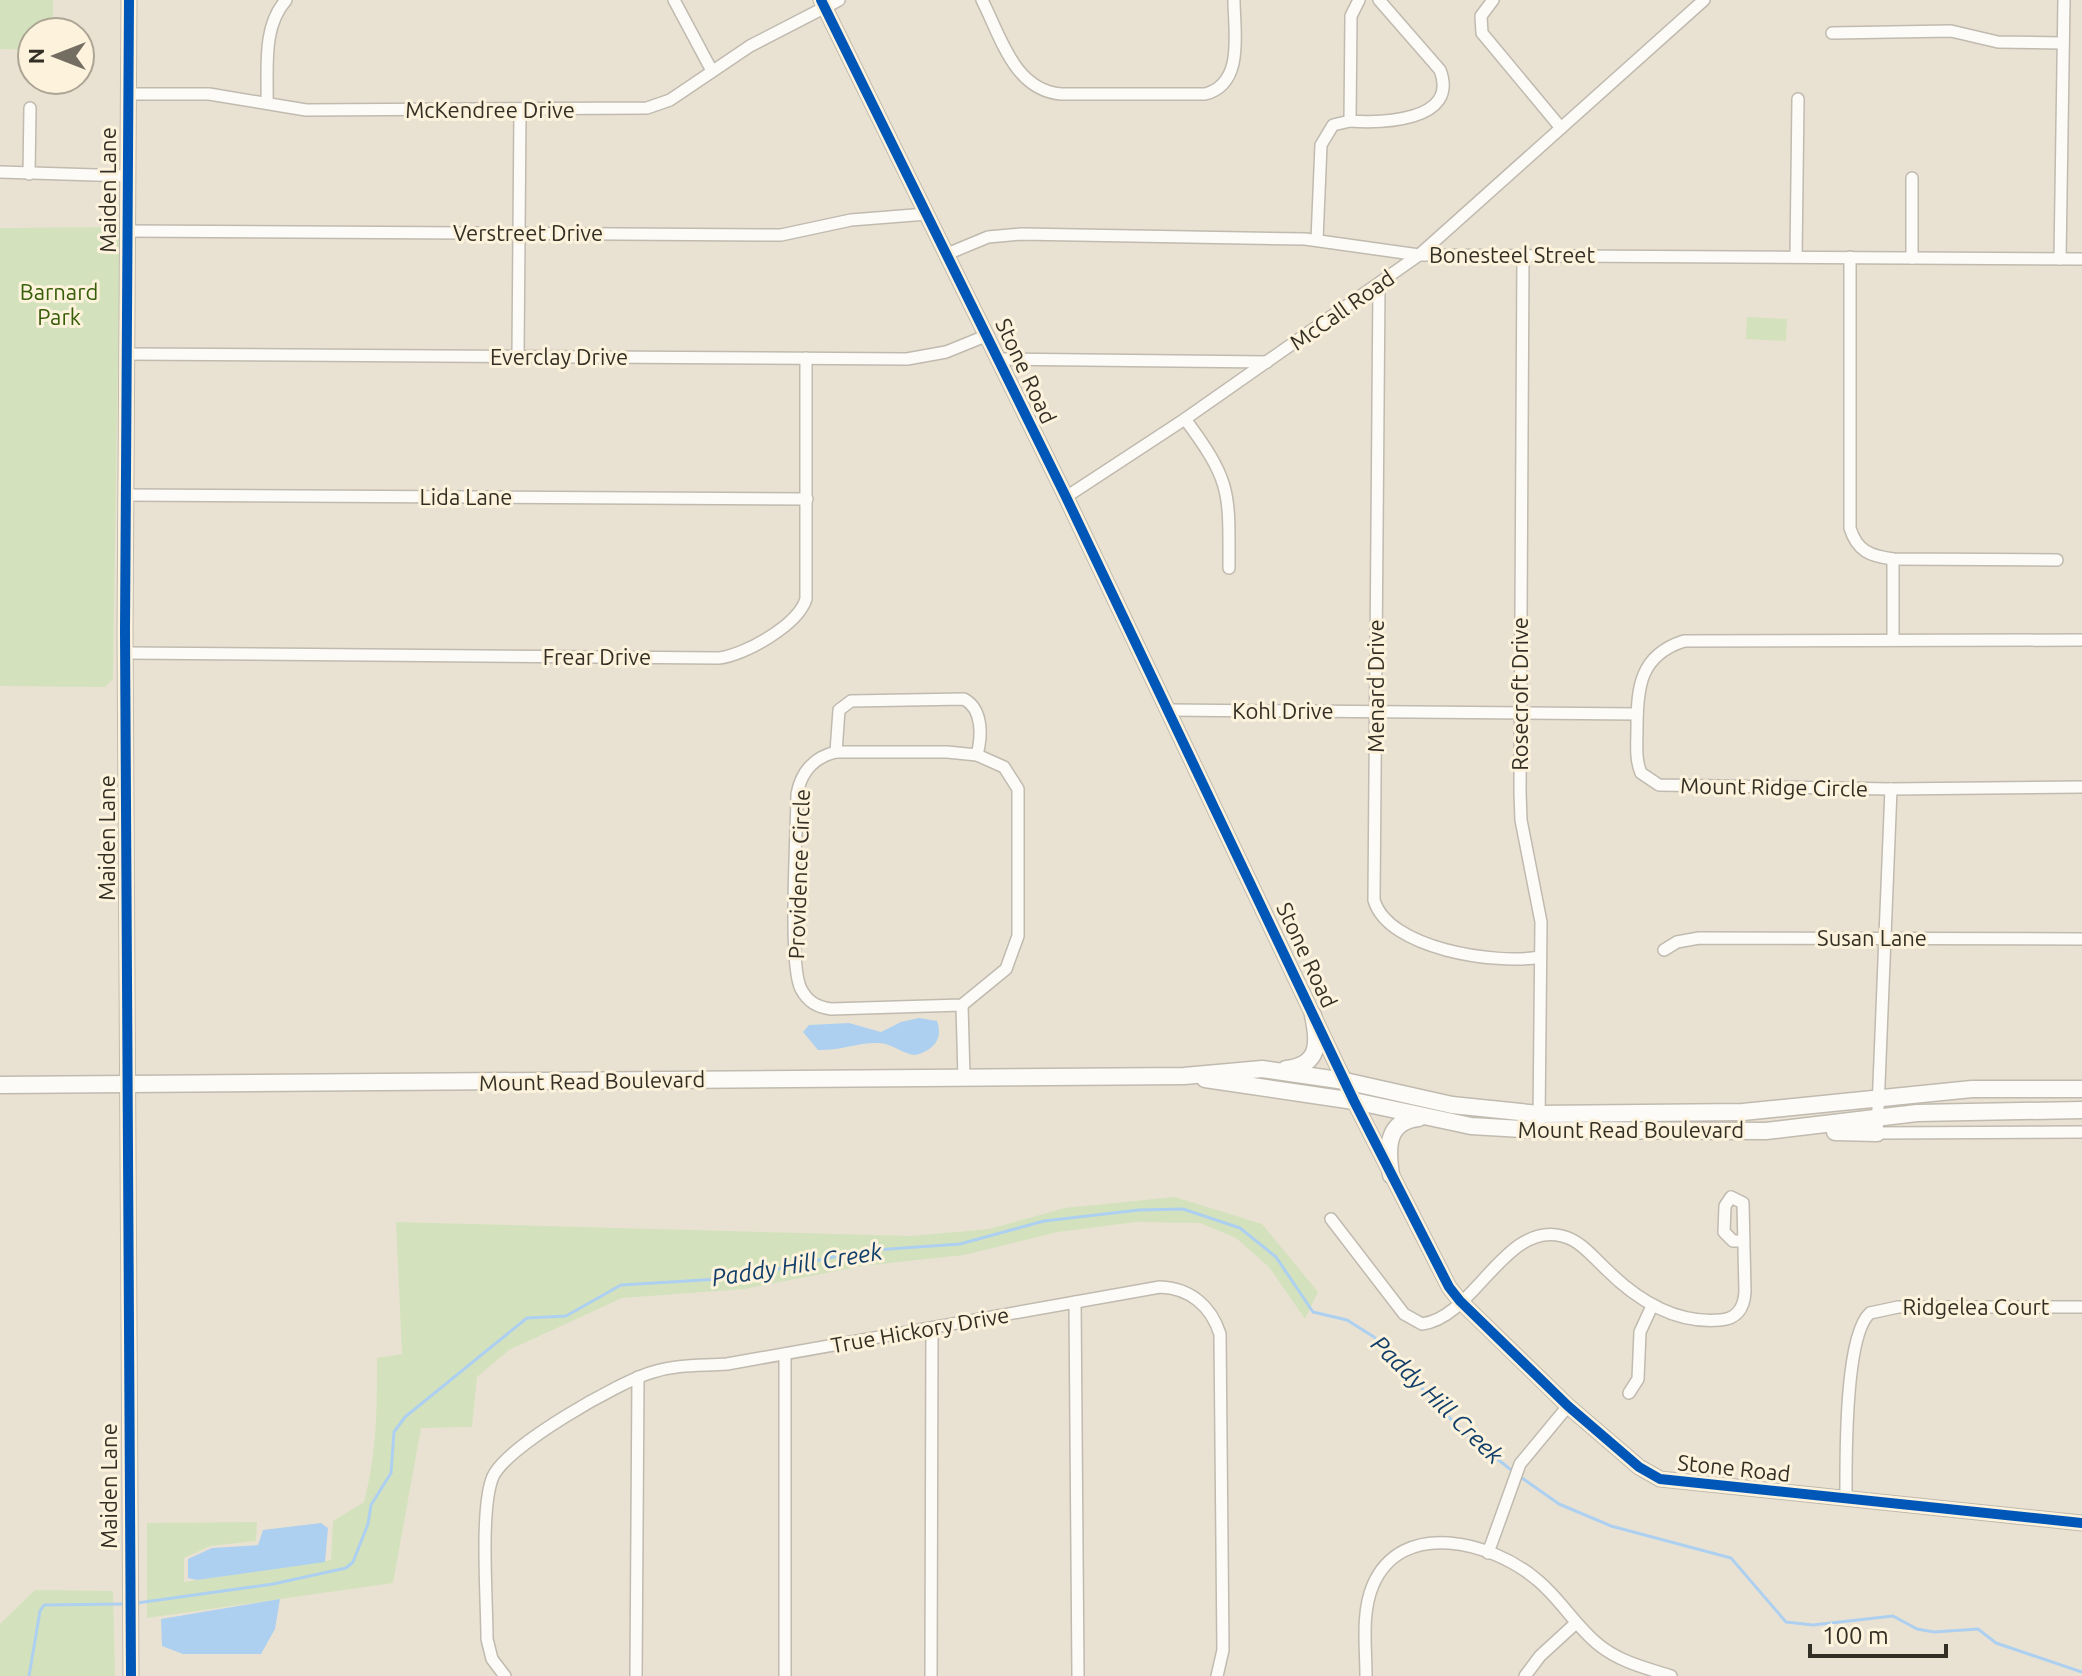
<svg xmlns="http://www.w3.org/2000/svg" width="2082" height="1676" viewBox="0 0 2082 1676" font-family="Ubuntu,sans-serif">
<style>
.green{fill:#d3e2bc}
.water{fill:#aed0f0}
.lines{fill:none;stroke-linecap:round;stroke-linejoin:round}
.stream{stroke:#aed0f0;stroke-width:3}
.minor-casing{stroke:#c0baaf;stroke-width:14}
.tertiary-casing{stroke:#c0baaf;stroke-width:17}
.secondary-casing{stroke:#c0baaf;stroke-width:19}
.minor{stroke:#fcfbf8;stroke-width:11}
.tertiary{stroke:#fcfbf8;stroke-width:14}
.secondary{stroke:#fcfbf8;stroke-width:16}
.cycleway-casing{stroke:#fdf3dd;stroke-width:15}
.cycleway{stroke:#0057b8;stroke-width:10}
.labels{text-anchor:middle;stroke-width:6;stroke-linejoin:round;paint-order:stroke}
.street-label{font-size:22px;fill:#342f24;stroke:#fdf3dd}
.park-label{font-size:22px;fill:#365d07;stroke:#fdf3dd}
.water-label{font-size:24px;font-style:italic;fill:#123f69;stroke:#fdf3dd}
</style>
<rect width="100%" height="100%" fill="#e9e2d3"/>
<g class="green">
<polygon points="0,0 53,0 53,32 32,32 32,50 0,49"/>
<polygon points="120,227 113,679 105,687 0,686 0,228"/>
<polygon points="1747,317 1787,319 1786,341 1746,339"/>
<path d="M1175,1197l87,27 56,68 -13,27 -36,-52 -33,-29 -36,-15 -64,-1 -78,10 -94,23 -102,11 -118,23 -122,9 -113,52 -32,27 -5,50 -51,1 -28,155 -246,35v-95l110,-1 -1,19 -46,5 -26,12v24l147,-22 2,-39 31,-19c13,-49 13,-94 13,-144l25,-4 -6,-132 516,14 77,-7 76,-21z"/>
<polygon points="35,1590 113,1591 115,1676 0,1676 0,1624"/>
</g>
<g class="water">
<path d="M919,1018l18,3c7,19 -5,30 -22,34 -13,-1 -22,-11 -35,-12 -22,-1 -40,8 -62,7l-15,-18 6,-7 40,-2 32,9 20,-10z"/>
<polygon points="321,1523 328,1528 325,1562 197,1580 188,1578 188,1559 212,1548 258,1545 263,1530"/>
<polygon points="280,1599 275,1629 261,1654 183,1654 162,1646 161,1619"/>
</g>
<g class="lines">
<g class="stream">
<polyline points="1522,1478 1559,1504 1611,1526 1731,1558 1786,1622 1813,1625 1893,1616 1917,1629 1934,1632 1978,1629 1996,1643 2082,1672"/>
<polyline points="137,1603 273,1584 346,1568 353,1562 368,1524 371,1505 391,1473 394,1432 405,1417 527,1318 566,1316 621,1285 736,1278 861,1251 960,1244 1044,1221 1139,1210 1183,1209 1240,1228 1276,1257 1313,1312 1347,1320 1374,1337 1463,1432 1510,1469"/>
<polyline points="29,1676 40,1611 44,1605 122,1604"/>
</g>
<g class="minor-casing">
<g id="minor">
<polyline points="674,0 712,71"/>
<path d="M982,0c19,37 32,90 79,94h144c40,-10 29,-63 29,-94"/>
<path d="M1359,0l-8,16 -1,105c30,2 110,1 90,-51l-61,-70"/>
<polyline points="1493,0 1481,16 1482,33 1561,128"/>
<polyline points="1832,33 1951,31 1998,42 2063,43"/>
<polyline points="129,94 209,94 306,110 647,108 670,100 750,46 839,0"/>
<path d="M267,102c1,-34 -5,-75 19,-102"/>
<polyline points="0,172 128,176"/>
<polyline points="29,174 30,108"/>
<polyline points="1912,178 1912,258"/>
<polyline points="127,231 781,235 851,220 927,214"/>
<polyline points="1317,240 1321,145 1333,125 1350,121"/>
<polyline points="947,254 988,237 1021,234 1305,239 1419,255 2082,259"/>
<polyline points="1523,255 1520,792 1521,820 1541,922 1539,1121"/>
<polyline points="1796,257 1798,99"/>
<path d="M1850,257v271c7,23 20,28 43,31l164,1"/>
<polyline points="2060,259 2064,0"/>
<path d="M1379,284l-5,616c14,49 122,65 166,57"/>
<polyline points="127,354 907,359 946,352 988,335"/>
<polyline points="518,356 520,111"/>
<polyline points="999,359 1267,362"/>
<path d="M1185,419c47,63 44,73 44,149"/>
<polyline points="126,495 807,499"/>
<polyline points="1066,497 1185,419 1419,255 1704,0"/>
<polyline points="1893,640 1893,559"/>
<path d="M2082,640l-398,1c-44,14 -47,46 -47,87 0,15 -2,31 4,45l18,12 232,4 191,-2"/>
<path d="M126,653l593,5c26,-3 79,-33 87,-59v-241"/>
<polyline points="1169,710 1637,714"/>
<path d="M836,752h111l30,3 27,12 14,22v147l-12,33 -44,36 -131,4c-14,-2 -23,-7 -30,-20 -13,-25 -4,-158 -4,-195 4,-22 17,-37 39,-42z"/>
<path d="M836,752l3,-42 12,-9 113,-2c19,10 18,37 13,56"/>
<polyline points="1891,789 1877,1133 2082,1132"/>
<polyline points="1664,950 1677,942 1699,938 2082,939"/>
<polyline points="962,1005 964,1077"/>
<path d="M1331,1219l73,95 18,10c52,-6 83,-103 140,-88 18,4 31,21 44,33 30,30 68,55 114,51 17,-1 24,-12 25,-28l-2,-89 -12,-6 -6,9 -1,26 9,9h11"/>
<polyline points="1075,1302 1078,1676"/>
<polyline points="1629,1393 1638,1379 1640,1332 1652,1306"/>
<path d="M1846,1499c0,-37 -2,-163 24,-186l28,-6h184"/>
<polyline points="1488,1553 1520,1464 1568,1406"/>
<path d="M505,1676l-13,-17 -5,-20c0,-39 -7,-127 5,-160 10,-31 128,-98 161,-107 25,-8 49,-6 74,-8l433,-77c30,1 51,19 60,47l3,316 -6,26"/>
<polyline points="636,1676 638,1377"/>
<polyline points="785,1676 785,1354"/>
<polyline points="931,1676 932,1328"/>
<path d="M1366,1676c0,-29 -5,-63 7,-91 29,-67 119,-43 163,-6 24,19 39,47 63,66 21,17 47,23 72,31"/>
<polyline points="1525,1676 1540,1656 1576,1623"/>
</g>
</g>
<g class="tertiary-casing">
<g id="tertiary">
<polyline points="129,0 125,631 131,1676"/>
<polyline points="821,0 1066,497 1354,1101 1449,1287 1460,1301 1568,1406 1639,1467 1660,1479 2082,1523"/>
</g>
</g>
<g class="secondary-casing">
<g id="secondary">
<path d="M1286,1069c34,-4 33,-26 27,-54"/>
<polyline points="1205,1079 1354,1101 1471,1126 1539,1130 1766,1131 1917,1113 2082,1110"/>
<polyline points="0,1085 1184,1076 1262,1069 1345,1081 1452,1105 1539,1114 1743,1112 1972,1089 2082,1089"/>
<polyline points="1835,1132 1877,1133"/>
<path d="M1391,1175c-4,-27 -5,-54 28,-57"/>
</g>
</g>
<use href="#minor" class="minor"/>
<use href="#tertiary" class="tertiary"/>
<use href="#secondary" class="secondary"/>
<g class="cycleway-casing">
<g id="cycleway">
<polyline points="129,0 125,631 131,1676"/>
<polyline points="821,0 1066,497 1354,1101 1449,1287 1460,1301 1568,1406 1639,1467 1660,1479 2082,1523"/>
</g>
</g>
<use href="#cycleway" class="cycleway"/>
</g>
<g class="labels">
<g class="street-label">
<text x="490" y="118">McKendree Drive</text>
<text transform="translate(108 190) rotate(-90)" y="8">Maiden Lane</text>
<text x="528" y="241">Verstreet Drive</text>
<text x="1512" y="263">Bonesteel Street</text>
<text transform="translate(1342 310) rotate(-35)" y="8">McCall Road</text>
<text x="559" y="365">Everclay Drive</text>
<text transform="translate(1026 371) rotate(65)" y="8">Stone Road</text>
<text x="466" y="505">Lida Lane</text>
<text x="597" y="665">Frear Drive</text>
<text transform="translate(1376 686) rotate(-90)" y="8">Menard Drive</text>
<text transform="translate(1520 694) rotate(-90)" y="8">Rosecroft Drive</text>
<text x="1283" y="719">Kohl Drive</text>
<text transform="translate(1774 787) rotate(1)" y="8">Mount Ridge Circle</text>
<text transform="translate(107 838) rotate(-90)" y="8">Maiden Lane</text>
<text transform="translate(799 874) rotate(-88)" y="8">Providence Circle</text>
<text x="1872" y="946">Susan Lane</text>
<text transform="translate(1307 955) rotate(65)" y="8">Stone Road</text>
<text transform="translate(592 1081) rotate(-1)" y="8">Mount Read Boulevard</text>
<text x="1631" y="1138">Mount Read Boulevard</text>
<text x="1976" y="1315">Ridgelea Court</text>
<text transform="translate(920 1330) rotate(-10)" y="8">True Hickory Drive</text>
<text transform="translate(1734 1468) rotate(6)" y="8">Stone Road</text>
<text transform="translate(109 1486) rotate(-90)" y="8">Maiden Lane</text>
</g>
<g class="park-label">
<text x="59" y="300">Barnard<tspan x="59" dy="25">Park</tspan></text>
</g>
<g class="water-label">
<text transform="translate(797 1265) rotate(-9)" y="8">Paddy Hill Creek</text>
<text transform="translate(1437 1400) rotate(44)" y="8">Paddy Hill Creek</text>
</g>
</g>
<g transform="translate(56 56) rotate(270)"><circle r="38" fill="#fdf3dd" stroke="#ada593" stroke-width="2"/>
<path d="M0-6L14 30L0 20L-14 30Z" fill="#736e61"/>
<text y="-12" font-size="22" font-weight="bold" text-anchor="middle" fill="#342f24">N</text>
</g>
<path d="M1810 1644v12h136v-12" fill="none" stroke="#342f24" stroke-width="4"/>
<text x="1822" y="1644" font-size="24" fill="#342f24" stroke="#fdf3dd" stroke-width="6" paint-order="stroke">100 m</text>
</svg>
